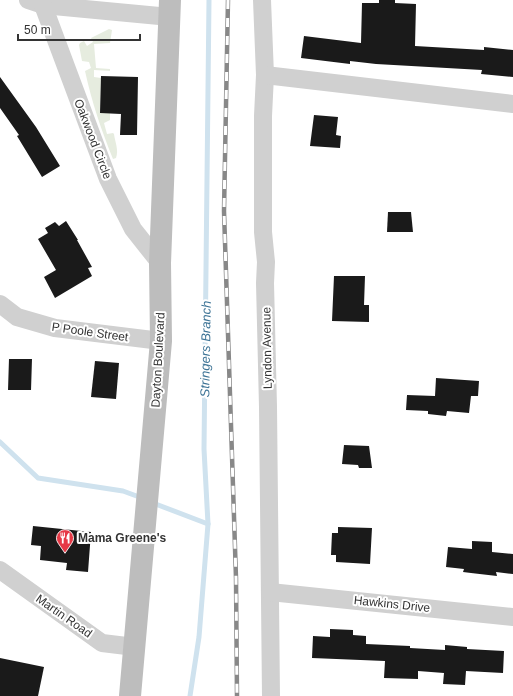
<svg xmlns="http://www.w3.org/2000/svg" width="513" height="696" viewBox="0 0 513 696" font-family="Arial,sans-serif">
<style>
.green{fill:#e6ecdf}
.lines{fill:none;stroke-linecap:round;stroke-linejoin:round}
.stream{stroke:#cfe2ee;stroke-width:5}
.building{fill:#1a1a1a}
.minor{stroke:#d0d0d0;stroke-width:18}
.secondary{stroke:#bdbdbd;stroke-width:22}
.rail-casing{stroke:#888;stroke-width:4.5}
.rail{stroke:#fff;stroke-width:3;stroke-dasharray:9;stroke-linecap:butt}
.labels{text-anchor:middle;stroke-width:4;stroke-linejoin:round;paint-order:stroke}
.street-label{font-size:12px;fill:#333;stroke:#fff}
.poi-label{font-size:12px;font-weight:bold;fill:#333;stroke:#fff;text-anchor:start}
.water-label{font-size:13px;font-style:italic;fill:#3f7597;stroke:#fff}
</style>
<rect width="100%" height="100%" fill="#fff"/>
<path class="green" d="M109,29l3,1 -2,13 -16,1 2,24 14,1v2l-16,-1v7l7,1 -1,35h10v7l-6,3 3,11 6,-1 1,1c1,8 5,16 2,24l-3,1c-12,-30 -21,-56 -28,-88l6,-3 -2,-6 -7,-1 -3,-16 1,-2 4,-2 3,5 6,-4 -2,-4z"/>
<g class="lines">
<g class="stream">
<polyline points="0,442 38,478 123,491 142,498"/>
<polyline points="153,503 208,524"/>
<polyline points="190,696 199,637 208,524 204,449 209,0"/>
</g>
</g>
<g class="building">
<polygon points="379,0 395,0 395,3 416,4 415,46 484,50 484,47 513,50 513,77 481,74 482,70 376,64 350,61 350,64 301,58 304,36 361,43 362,3 379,3"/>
<polygon points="101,76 138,77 137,135 120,135 121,114 100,113"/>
<polygon points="0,77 36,127 60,166 42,177 17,136 19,135 0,108"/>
<polygon points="314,115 338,117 336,135 341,136 340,148 310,146"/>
<polygon points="388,212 411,212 413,232 387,232"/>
<polygon points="66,221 78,240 77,240 92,267 88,268 92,276 55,298 44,277 56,270 38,239 48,233 45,228 55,222 59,226"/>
<polygon points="334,276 365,276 364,305 369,305 369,322 332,321"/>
<polygon points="9,359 32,359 31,390 8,390"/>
<polygon points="95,361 119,363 116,399 91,397"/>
<polygon points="436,378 479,381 478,396 471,396 469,413 447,411 446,416 428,414 428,411 406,410 407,395 435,396"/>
<polygon points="344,445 369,446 372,468 359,468 358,465 342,464"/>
<polygon points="33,526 91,532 88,572 66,570 67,563 40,560 41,546 31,545"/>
<polygon points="338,527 372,528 370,564 336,562 336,555 331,555 332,533 338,533"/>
<polygon points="472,541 492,542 492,552 513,554 513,574 496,572 497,576 471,573 463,572 464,569 446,567 448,547 472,549"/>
<polygon points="330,629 353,630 353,635 366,636 366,644 410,646 410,648 445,650 445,645 467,647 467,649 504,651 503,673 466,671 465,685 443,684 444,673 418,671 418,679 384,678 385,661 312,658 313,636 330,637"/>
<polygon points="0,658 44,667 38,696 0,696"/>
</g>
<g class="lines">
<g class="minor">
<polyline points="28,0 43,5 170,17"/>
<polyline points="262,0 265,75 263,116 263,232 266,262 265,283 268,407 271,696"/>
<polyline points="43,5 108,179 133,229 160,263"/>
<polyline points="265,75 513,104"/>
<polyline points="0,304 17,317 55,328 161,341"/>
<polyline points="0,570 102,643 135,647"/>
<polyline points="270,592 513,617"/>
</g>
<polyline class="secondary" points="130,696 161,341 160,263 170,0"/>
<g class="rail-casing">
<polyline id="rail" points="228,0 224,211 236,578 237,696"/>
</g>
<use href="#rail" class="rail"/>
</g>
<defs>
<g id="restaurant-pin" transform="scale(0.9)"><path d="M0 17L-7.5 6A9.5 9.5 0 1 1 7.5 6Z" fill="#e63946" stroke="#fff"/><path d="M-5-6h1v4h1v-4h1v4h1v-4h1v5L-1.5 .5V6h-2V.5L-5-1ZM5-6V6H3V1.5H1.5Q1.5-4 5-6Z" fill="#fff"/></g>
</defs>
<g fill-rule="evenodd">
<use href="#restaurant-pin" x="65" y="538"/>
</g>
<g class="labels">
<g class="street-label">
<text transform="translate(93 139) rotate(69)" y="4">Oakwood Circle</text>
<text transform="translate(90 332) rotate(8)" y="4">P Poole Street</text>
<text transform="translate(267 348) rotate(-91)" y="4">Lyndon Avenue</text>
<text transform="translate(158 360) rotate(-87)" y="4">Dayton Boulevard</text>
<text transform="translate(392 604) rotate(6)" y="4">Hawkins Drive</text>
<text transform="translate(64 616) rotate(35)" y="4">Martin Road</text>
</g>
<g class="poi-label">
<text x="78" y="542">Mama Greene's</text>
</g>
<g class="water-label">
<text transform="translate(205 349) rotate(-89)" y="5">Stringers Branch</text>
</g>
</g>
<path d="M18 34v6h122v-6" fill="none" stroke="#333333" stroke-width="2"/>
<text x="24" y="34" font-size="12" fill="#333333" stroke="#ffffff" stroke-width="3" paint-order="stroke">50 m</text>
</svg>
